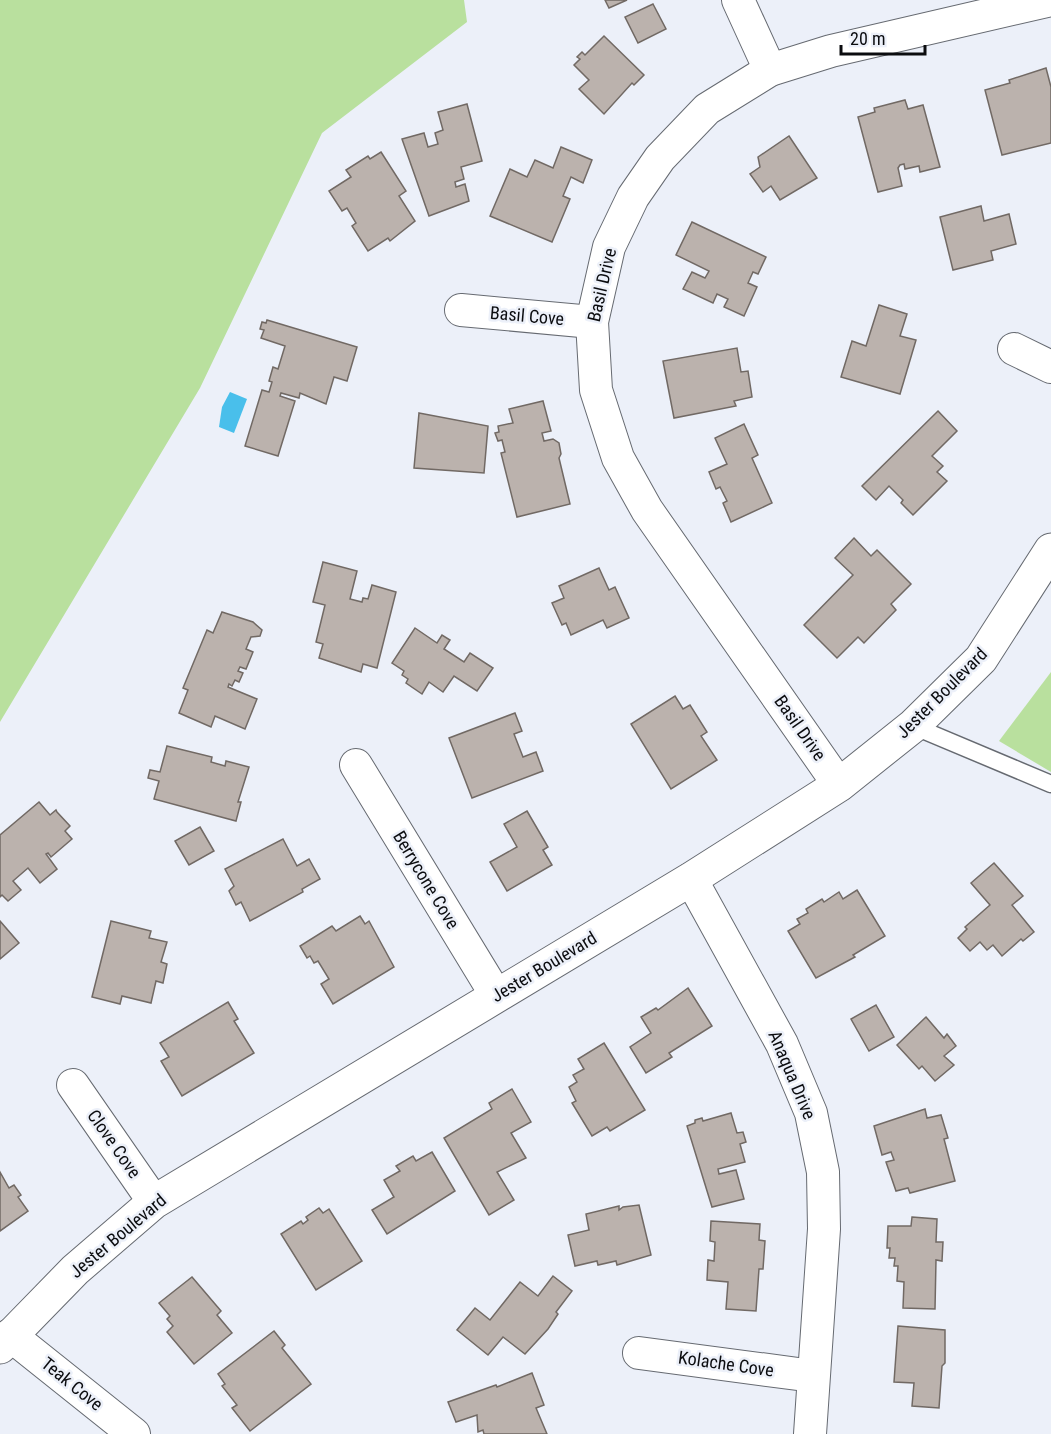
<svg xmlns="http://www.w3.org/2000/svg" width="1051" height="1434" viewBox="0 0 1051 1434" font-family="'Roboto Condensed',sans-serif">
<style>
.green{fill:#b9e09e}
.water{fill:#49bfeb}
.building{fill:#bbb2ad;stroke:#716964;stroke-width:1.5}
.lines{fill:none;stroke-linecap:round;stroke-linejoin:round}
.service-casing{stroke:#666a71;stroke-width:19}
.minor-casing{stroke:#666a71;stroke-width:34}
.tertiary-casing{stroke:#666a71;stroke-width:35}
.service{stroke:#fff;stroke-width:16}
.minor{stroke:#fff;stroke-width:32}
.tertiary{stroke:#fff;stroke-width:33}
.labels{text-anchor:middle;stroke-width:5;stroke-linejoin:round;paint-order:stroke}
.street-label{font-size:18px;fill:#0b0c0f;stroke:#ecf0f9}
</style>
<rect width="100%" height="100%" fill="#ecf0f9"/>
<g class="green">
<polygon points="0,0 464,0 467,22 322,133 200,388 0,722"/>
<polygon points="1051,672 1051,772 999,741"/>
</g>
<polygon class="water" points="230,392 247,399 234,433 219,427 222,407"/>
<g class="building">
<polygon points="605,0 627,0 609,8"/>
<polygon points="653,4 666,29 638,43 625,17"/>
<polygon points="604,36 644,75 634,85 632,83 604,114 579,89 589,80 574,65 580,59 577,57 582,52 585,55"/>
<polygon points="1046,68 1051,87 1051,143 1002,155 985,90 1010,83 1009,80"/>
<polygon points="905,100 908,109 923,105 940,167 920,172 919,166 905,169 904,164 900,165 898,168 902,186 878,192 858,117 875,112 874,108"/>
<polygon points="467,104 482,161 461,167 464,179 455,182 456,187 465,184 469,201 429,216 402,139 424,133 428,147 438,144 435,133 443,130 438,112"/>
<polygon points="789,136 817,178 780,200 771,186 763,192 750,174 760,167 758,157"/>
<polygon points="561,147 592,160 583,183 571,177 563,196 570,199 552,242 490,216 510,169 527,177 535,160 553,168"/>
<polygon points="381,152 406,191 399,196 415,221 390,241 388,238 368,251 352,226 356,223 347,208 342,211 329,191 351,177 346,170 368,156 370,159"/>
<polygon points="981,206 984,221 1009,214 1016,244 991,251 993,260 953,270 940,217"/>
<polygon points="692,222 766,257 758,274 753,272 748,283 757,287 744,316 724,307 728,299 717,294 713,303 683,289 692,272 705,278 709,271 676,255"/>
<polygon points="879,305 907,314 900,336 916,340 900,394 841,377 852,341 866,346"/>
<polygon points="267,320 357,347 347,381 334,377 326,404 300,393 299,398 281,393 280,396 295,401 278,456 245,446 262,390 269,392 272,382 269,381 273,367 278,369 285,346 261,338 264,330 260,329 262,322 266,323"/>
<polygon points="737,348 741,372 748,371 752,397 734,401 736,406 674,418 663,361"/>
<polygon points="543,401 551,431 542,433 544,441 553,439 559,443 561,454 559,458 570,504 517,517 501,453 505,452 502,440 498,441 495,433 499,432 498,426 513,423 509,409"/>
<polygon points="938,411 957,431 932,456 943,466 937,472 947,481 913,515 901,503 903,500 889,486 876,500 862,486"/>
<polygon points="419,413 488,426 484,473 414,468"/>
<polygon points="744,424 758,455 752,458 772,503 731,522 723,503 727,501 720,487 716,489 709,472 727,464 715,438"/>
<polygon points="854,538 871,556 877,550 911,584 891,604 896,610 864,643 858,637 837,658 804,625 853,575 835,558"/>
<polygon points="323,562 357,571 350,599 362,602 363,598 368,599 372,585 396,592 377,668 363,664 361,672 319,658 323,644 316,642 325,605 313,602"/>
<polygon points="599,568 609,590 615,587 629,618 607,628 603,620 571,635 566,623 562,625 552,603 564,598 559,586"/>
<polygon points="222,612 253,622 262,630 260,636 251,637 246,649 253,652 246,669 240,667 238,671 243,673 239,682 235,680 232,686 229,684 228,687 257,699 245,729 215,716 211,727 179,713 188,690 183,688 207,630 213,633"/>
<polygon points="415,628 437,643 442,635 450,640 444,649 464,662 470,653 493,668 477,691 454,676 443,692 429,682 422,694 406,683 408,679 402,675 404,671 392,663"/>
<polygon points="675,696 683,709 690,705 707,732 701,736 717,760 671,789 631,724"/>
<polygon points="515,713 522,731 514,734 523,757 536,752 543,771 472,798 449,738"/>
<polygon points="167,746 212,757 211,762 225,766 226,761 249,767 238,802 241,802 236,821 154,799 159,781 148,778 150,770 160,772"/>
<polygon points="39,802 50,815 56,810 57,812 70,826 65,831 72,839 51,857 48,853 46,854 57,869 40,883 28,868 13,881 21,890 8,901 2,895 0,897 0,835"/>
<polygon points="527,811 548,847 543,850 552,865 507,891 490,862 517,847 504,824"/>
<polygon points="200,827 214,851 189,865 175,841"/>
<polygon points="283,839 297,866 309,859 320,879 302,889 303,892 250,921 241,902 236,905 229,891 234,886 225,869"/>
<polygon points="994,863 1023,896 1012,905 1034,932 1023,941 1021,939 1002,956 993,945 987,950 980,942 970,951 958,938 967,929 965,927 990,905 971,883"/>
<polygon points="857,890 885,936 853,955 855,957 816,978 788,931 800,924 797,919 808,913 806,909 822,899 824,902 839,892 843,899"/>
<polygon points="360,916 365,924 369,921 394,967 333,1004 321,984 329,979 318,961 314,963 310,956 307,958 300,946 332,926 336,931"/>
<polygon points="0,921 19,943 0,959"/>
<polygon points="111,921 151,931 149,938 167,942 161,962 167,964 163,983 156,981 151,1003 122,996 120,1004 92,997"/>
<polygon points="688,988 712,1026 669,1053 672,1057 646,1073 630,1047 651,1033 641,1017 656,1008 658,1010"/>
<polygon points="228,1002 238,1019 234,1021 254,1053 182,1096 161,1061 169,1057 160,1043"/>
<polygon points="876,1005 894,1037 869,1051 851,1019"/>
<polygon points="926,1017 944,1038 947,1034 956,1046 944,1056 954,1065 935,1081 922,1066 919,1069 897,1045"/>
<polygon points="604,1043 645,1110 610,1131 607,1127 592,1136 572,1103 576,1101 569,1087 577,1082 573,1075 584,1069 578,1059"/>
<polygon points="512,1089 531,1122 511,1133 526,1158 497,1172 514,1200 489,1215 444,1138 492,1109 489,1103"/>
<polygon points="925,1109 927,1118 941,1115 948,1138 944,1139 955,1181 910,1193 908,1188 896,1191 886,1162 894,1160 891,1152 882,1155 874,1126"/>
<polygon points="731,1113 737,1133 743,1132 746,1142 740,1144 745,1162 718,1169 719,1174 736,1170 744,1199 712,1207 687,1126 695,1123 695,1120 702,1118 703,1121"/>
<polygon points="432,1152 455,1191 387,1234 372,1210 394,1197 384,1180 400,1171 396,1166 413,1156 416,1161"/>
<polygon points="0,1172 9,1188 14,1185 21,1195 18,1197 28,1211 0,1231"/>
<polygon points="639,1205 651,1255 617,1265 616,1261 598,1265 597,1261 575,1266 568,1235 589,1230 586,1214 619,1206 619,1210 623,1207"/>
<polygon points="319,1208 323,1213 329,1209 362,1261 316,1290 281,1234 301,1221 303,1224 308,1220 306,1217"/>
<polygon points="912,1217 937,1219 936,1242 943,1242 942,1261 936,1260 935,1309 903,1308 904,1282 897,1281 898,1266 894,1266 895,1258 889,1258 890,1248 887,1248 888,1226 911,1226"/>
<polygon points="711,1221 760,1224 759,1240 765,1241 763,1269 759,1269 756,1311 726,1309 728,1282 707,1280 708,1260 714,1261 715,1242 710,1241"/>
<polygon points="553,1276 572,1291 556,1312 558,1314 548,1329 525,1354 503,1337 488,1355 457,1330 475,1308 490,1320 520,1282 538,1296"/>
<polygon points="192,1277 221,1311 217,1315 232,1333 194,1364 167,1332 173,1326 167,1319 170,1316 159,1303"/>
<polygon points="898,1326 945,1330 945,1363 942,1366 939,1408 912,1406 914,1383 894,1382"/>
<polygon points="274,1331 285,1345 282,1348 311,1384 250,1431 232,1408 237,1405 222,1386 225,1384 218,1374"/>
<polygon points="532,1373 544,1405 536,1408 547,1434 484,1434 483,1430 478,1432 477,1415 456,1422 448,1402 496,1385 497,1387"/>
</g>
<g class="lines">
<g class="service-casing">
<polyline id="service" points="913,726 1051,784"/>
</g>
<g class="minor-casing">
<g id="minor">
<polyline points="738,0 770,70"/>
<polyline points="461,310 592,322"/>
<polyline points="1014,349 1051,367"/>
<polyline points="356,765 496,995"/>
<polyline points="839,785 647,510 618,458 596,390 592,322 609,247 633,197 660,158 707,109 770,70 831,51 1051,0"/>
<polyline points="691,879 782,1044 811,1113 823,1172 824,1229 810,1434"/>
<polyline points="73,1085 154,1202"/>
<polyline points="10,1335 134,1434"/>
<polyline points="639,1353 813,1376"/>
</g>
</g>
<g class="tertiary-casing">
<polyline id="tertiary" points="0,1347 75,1270 154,1202 691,879 839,785 913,726 981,659 1051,550"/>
</g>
<use href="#service" class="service"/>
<use href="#minor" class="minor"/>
<use href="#tertiary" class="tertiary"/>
</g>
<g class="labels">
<g class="street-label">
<text transform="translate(602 285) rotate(-77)" y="6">Basil Drive</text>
<text transform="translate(527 316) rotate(5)" y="6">Basil Cove</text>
<text transform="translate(942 693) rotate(-45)" y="6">Jester Boulevard</text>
<text transform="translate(800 728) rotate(55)" y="6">Basil Drive</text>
<text transform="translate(426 880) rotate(59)" y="6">Berrycone Cove</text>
<text transform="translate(544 967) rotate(-31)" y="6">Jester Boulevard</text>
<text transform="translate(792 1075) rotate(67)" y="6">Anaqua Drive</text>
<text transform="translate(114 1144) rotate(55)" y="6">Clove Cove</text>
<text transform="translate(118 1236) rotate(-40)" y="6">Jester Boulevard</text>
<text transform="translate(726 1364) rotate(8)" y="6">Kolache Cove</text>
<text transform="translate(72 1384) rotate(39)" y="6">Teak Cove</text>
</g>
</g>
<path d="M841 45v9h84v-9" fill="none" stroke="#0b0c0f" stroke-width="3"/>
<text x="850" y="45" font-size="18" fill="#0b0c0f" stroke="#ecf0f9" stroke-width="4.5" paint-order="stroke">20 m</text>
</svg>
